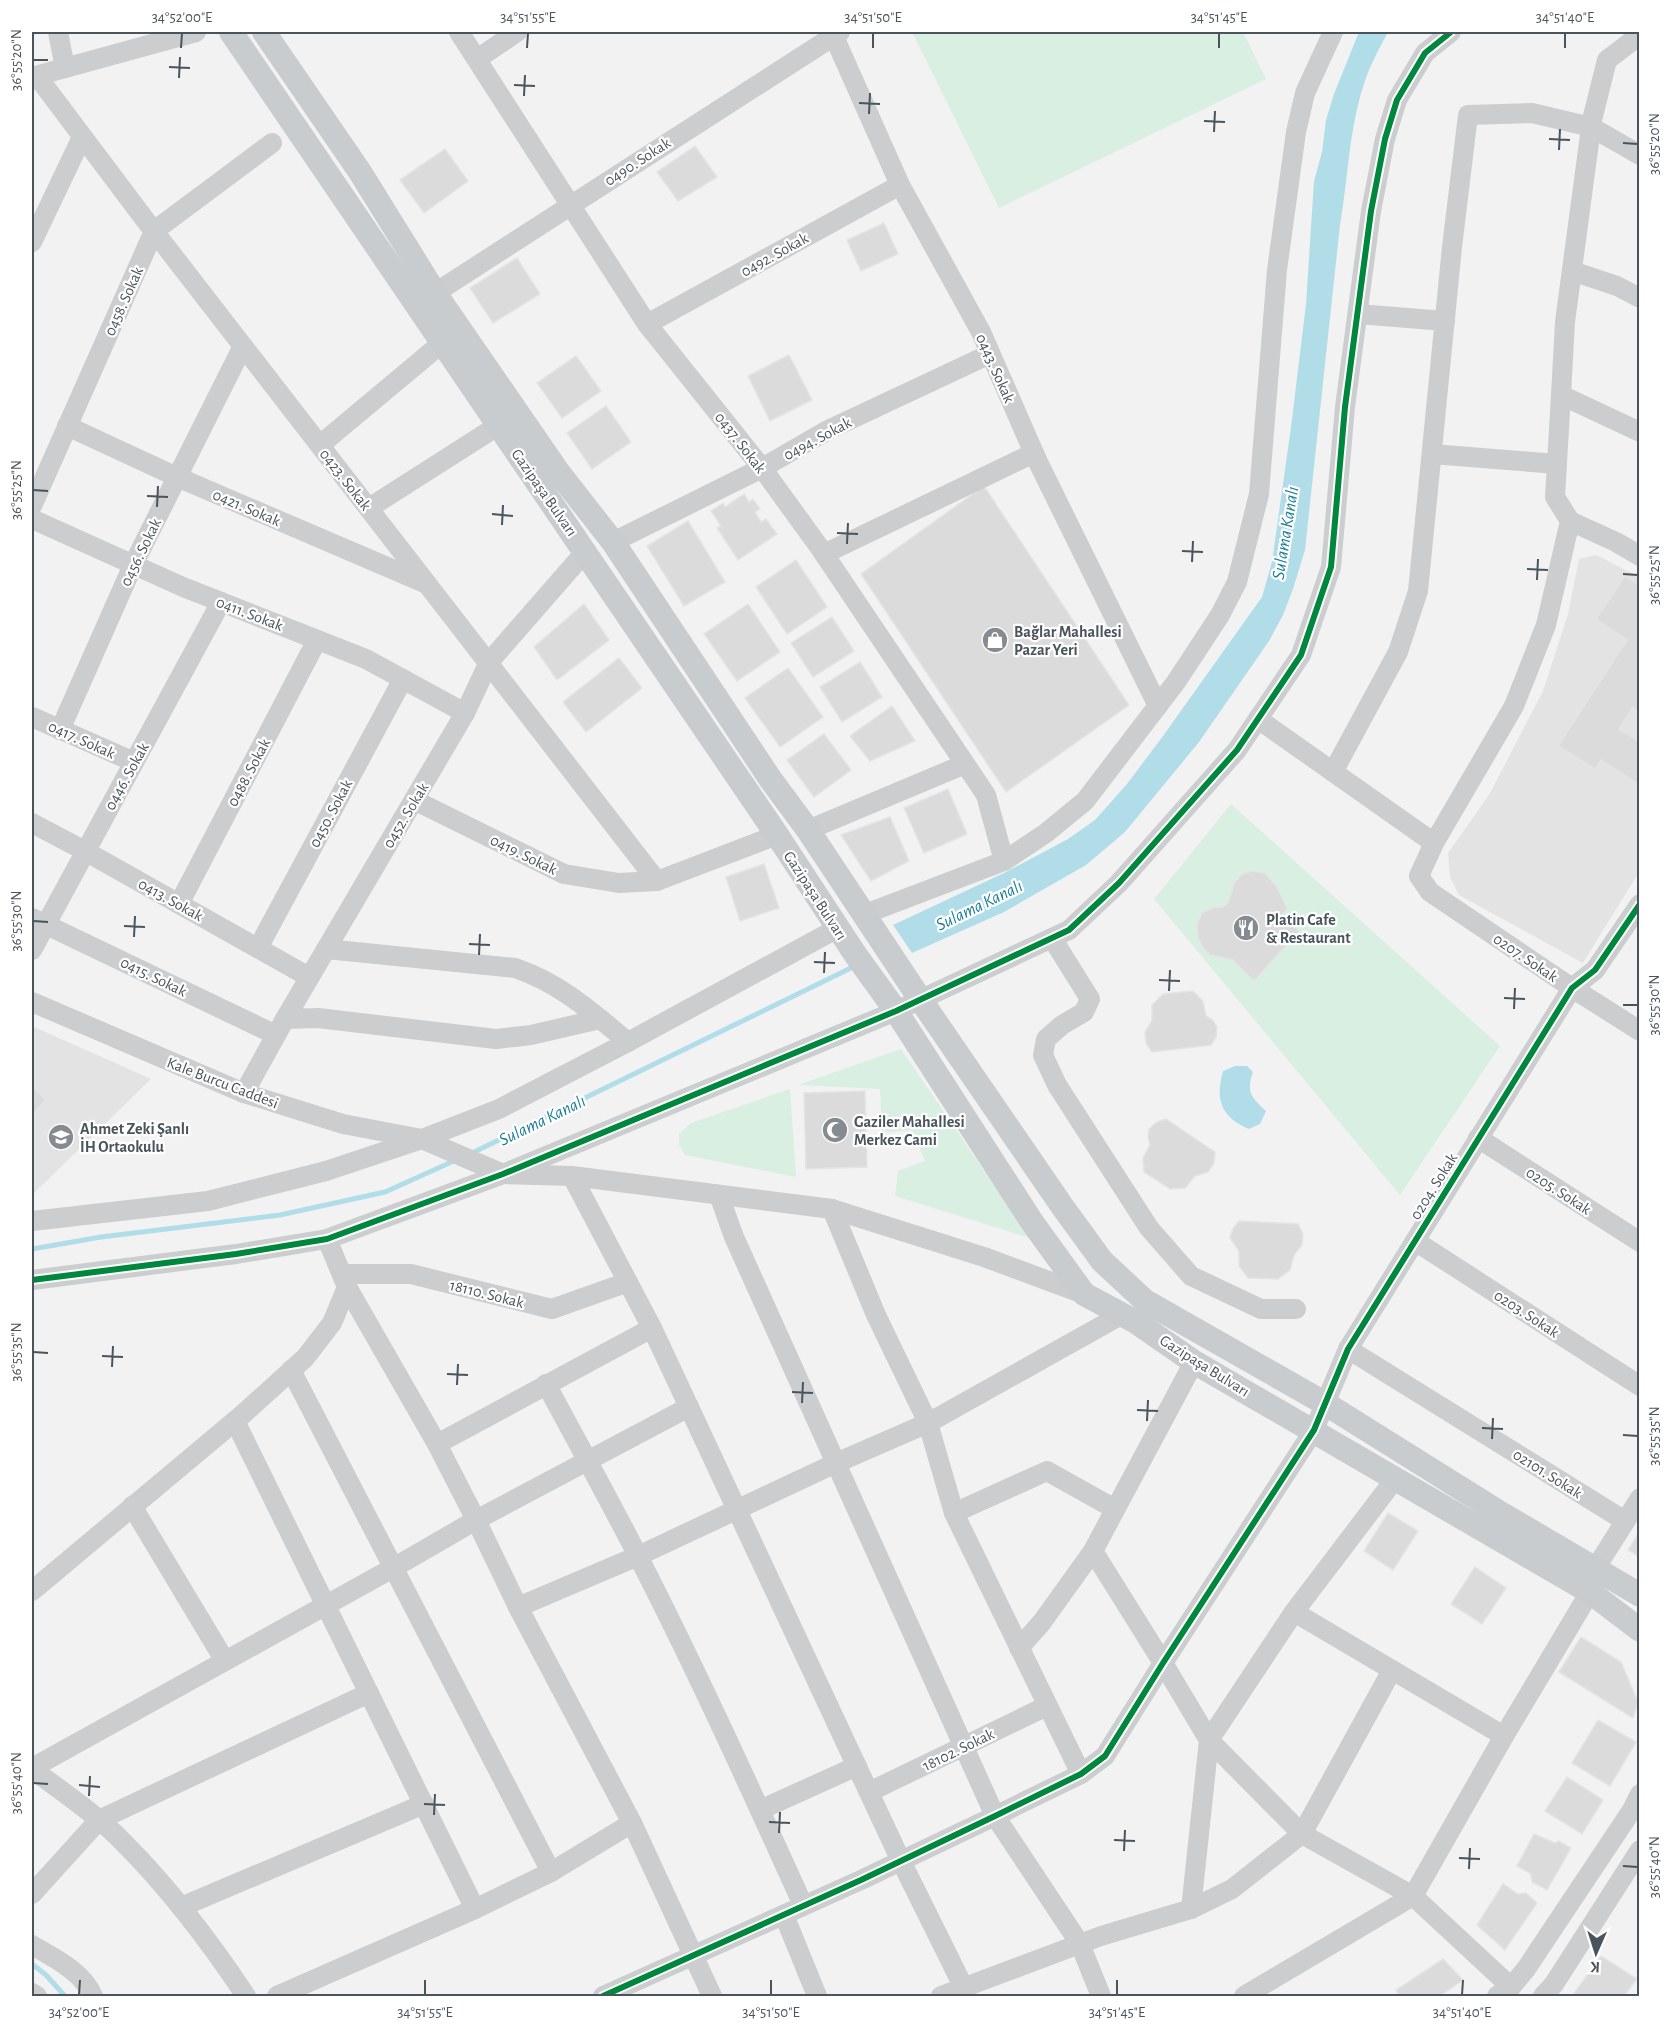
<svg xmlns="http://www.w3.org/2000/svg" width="1671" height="2028" viewBox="0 0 1671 2028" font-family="'Alegreya Sans',sans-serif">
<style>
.education{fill:#e4e3e3}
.green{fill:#d9efe2}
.water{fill:#b1dde9}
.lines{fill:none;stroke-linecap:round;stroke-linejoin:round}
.stream{stroke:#b1dde9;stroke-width:5}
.building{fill:#dbdbdc;stroke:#e3e4e5;stroke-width:1.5}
.minor{stroke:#cccdcf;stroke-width:20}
.major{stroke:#c8ccce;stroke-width:24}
.cycleway-casing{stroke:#fff;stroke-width:10}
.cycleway{stroke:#00873e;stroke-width:6}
.ticks{fill:none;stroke:#4a545d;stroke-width:2}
.labels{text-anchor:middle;stroke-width:4.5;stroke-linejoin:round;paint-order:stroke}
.street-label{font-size:16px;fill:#4a545d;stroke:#fff}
.poi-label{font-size:16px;font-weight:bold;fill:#4a545d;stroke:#fff;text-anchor:start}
.water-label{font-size:18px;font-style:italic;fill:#1a7d99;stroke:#fff}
.neatline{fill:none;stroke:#4a545d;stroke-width:2}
.ticks-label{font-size:15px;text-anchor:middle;fill:#4a545d}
</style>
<rect width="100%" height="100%" fill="#f2f2f2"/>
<g class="education">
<polygon points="1596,555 1639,577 1639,872 1583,963 1459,895 1450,877 1448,853 1489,795 1543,691 1568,614 1579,559"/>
<polygon points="32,1026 151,1079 32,1195"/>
</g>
<g class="green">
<polygon points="912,32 1243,32 1266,79 999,208"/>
<polygon points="1231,804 1500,1046 1400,1195 1154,899"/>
<polygon points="901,1049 1030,1238 895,1196 898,1171 925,1161 912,1130 882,1133 880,1089 798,1085"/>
<polygon points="790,1089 796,1177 685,1155 679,1145 679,1134 691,1123"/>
</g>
<g class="water">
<path d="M1359,32h29c-9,17 -19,35 -25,55 -14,44 -15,92 -23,138l-35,325 -12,39 -10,26 -14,26 -70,101 -74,90 -39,33 -82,47 -92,41 -19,-28 111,-52 64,-34 27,-19 32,-36 36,-48 99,-139 10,-35 19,-135 15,-123 8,-123 8,-29 4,-32 8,-26z"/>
<path d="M1235,1066h12l6,6c-7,20 -2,25 13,39l-6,13 -11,5c-28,-12 -34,-29 -26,-58z"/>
</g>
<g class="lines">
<g class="stream">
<polyline points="470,1154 855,966"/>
<polyline points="32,1249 101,1237 280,1215 385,1192 456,1160"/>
<polyline points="32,1964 46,1975 65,1996"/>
</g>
</g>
<g class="building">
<polygon points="695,146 717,177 678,201 657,172"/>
<polygon points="445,149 468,181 424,213 400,180"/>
<polygon points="884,223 898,254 861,271 847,240"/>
<polygon points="517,258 540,294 493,323 470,288"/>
<polygon points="789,355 812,400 770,421 748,376"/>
<polygon points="576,356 601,391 562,418 537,383"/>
<polygon points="606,406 631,442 592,469 567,433"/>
<polygon points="984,486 1129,705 1006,792 861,574"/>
<polygon points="744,494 749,502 753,499 760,509 755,512 761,522 766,519 777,534 738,560 717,528 721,526 711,511 723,503 725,507"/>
<polygon points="688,521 725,582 684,606 647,546"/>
<polygon points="796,560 827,607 787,634 756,587"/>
<polygon points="1625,576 1640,586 1640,712 1633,707 1619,729 1640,742 1640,785 1601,760 1595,769 1558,746 1627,640 1596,619"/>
<polygon points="584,604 609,640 557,680 534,647"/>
<polygon points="748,604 780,652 737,681 704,634"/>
<polygon points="832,617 854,651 813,677 791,643"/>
<polygon points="619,658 642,688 586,732 563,702"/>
<polygon points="860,662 882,697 842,722 820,687"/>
<polygon points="788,668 823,717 780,747 745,698"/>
<polygon points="892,706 915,741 870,761 850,736"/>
<polygon points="824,734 851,770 814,797 787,760"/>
<polygon points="948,789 967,834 924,853 904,808"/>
<polygon points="890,817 909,861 871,881 841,835"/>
<polygon points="764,864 779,908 740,921 726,877"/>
<polygon points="1252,871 1265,873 1277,887 1287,909 1282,915 1299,931 1254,981 1233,960 1210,955 1203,948 1198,937 1197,924 1202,913 1212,908 1223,907 1228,903 1234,884 1242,874"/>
<polygon points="1193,991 1203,1001 1206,1016 1213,1020 1217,1027 1216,1037 1211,1045 1152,1052 1146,1043 1145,1032 1152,1021 1152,1005 1163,994"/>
<polygon points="32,1086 46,1100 32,1115"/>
<polygon points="865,1091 867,1167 806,1169 804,1093"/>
<polygon points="1166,1119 1215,1152 1214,1163 1208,1172 1195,1176 1185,1188 1170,1189 1144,1172 1143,1158 1150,1145 1148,1137 1149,1129 1157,1122"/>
<polygon points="1239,1221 1298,1224 1303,1234 1302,1245 1294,1255 1290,1270 1278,1279 1248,1278 1239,1266 1239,1251 1230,1238 1233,1228"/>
<polygon points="1388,1513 1418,1531 1393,1570 1364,1551"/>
<polygon points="1640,1531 1640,1557 1628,1550"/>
<polygon points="1475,1567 1506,1588 1482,1624 1451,1604"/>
<polygon points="1581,1637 1621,1662 1638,1702 1633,1718 1559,1672"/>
<polygon points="1598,1720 1636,1742 1610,1786 1572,1763"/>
<polygon points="1567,1777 1603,1800 1582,1834 1545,1811"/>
<polygon points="1534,1834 1555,1843 1559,1841 1571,1848 1547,1890 1532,1882 1531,1874 1517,1866"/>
<polygon points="1503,1884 1518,1894 1526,1893 1537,1903 1505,1950 1477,1925"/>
<polygon points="1601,1956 1637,1979 1624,1996 1572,1996"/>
<polygon points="1443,1959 1463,1980 1440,1996 1399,1996 1396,1990"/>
</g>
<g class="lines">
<g class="minor">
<polyline points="58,32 65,68"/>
<polyline points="459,32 647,324 762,468 820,548 986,795 1004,861"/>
<polyline points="832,32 900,185 981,332 1037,460 1158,706"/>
<polyline points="1640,38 1632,41 1607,60 1592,120 1565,322 1561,395 1555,497 1570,521 1546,625 1514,706 1434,843 1419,876 1430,892 1572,988 1640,1031"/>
<polyline points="477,59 517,32"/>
<polyline points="37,76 143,217 657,881"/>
<polyline points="32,77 196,32"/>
<polyline points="32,242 82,137"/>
<polyline points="1572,271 1617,286 1640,298"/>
<polyline points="435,293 840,32"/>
<polyline points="1358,314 1445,321"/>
<polyline points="647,324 900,185"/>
<polyline points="1561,395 1640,432"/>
<polyline points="67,426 177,477 427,584"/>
<polyline points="320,445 442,343"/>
<polyline points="1432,454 1557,464"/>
<polyline points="32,506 154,231 272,143"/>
<polyline points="369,508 499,425"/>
<polyline points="32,519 183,587 366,659 465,713"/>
<polyline points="1570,521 1616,542 1640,556"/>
<polyline points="613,542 762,468 828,430 990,354"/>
<polyline points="824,554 1034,453"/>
<polyline points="32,717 134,762"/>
<polyline points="1258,719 1434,843"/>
<polyline points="60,730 133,565 243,346"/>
<polyline points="1333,772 1398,652 1418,591 1452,247 1468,115 1532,113 1591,127 1640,155"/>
<polyline points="414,800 564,874 619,883 657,881 777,835"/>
<polyline points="32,823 85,851 309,977"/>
<polyline points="808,830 965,764"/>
<polyline points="179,904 317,640"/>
<polyline points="865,914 1004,861 1046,833 1085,801 1176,682 1220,615 1237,582 1259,494 1277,270 1296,132 1305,93 1333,32"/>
<polyline points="32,918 276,1035"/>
<polyline points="1052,938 1090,999 1084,1012 1062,1025 1046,1039 1043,1055 1057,1085 1149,1228 1191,1276 1261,1309 1296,1309"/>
<polyline points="258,948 403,679"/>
<path d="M326,949l189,19c45,15 78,45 113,74"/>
<polyline points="32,950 221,602"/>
<polyline points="32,1002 244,1093 343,1124 422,1139 503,1174 572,1176 832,1209 984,1257 1084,1294"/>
<polyline points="285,1019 318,1018 496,1039 531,1035 600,1019"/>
<polyline points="244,1093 285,1019 465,713 489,662 586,551"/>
<polyline points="1478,1138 1640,1242"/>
<polyline points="572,1176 652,1328 901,1861 964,1988"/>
<polyline points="719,1195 734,1237 995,1816 1080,1944 1101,1996"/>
<polyline points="832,1209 876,1315 928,1423 954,1513 1081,1774"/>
<polyline points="32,1221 208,1201 326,1171 422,1139 499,1109 628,1042 838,928"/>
<polyline points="327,1239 347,1287 437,1444 476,1520 518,1607 632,1823 712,1996"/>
<polyline points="1415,1241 1640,1386"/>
<polyline points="342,1274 411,1274 552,1309 628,1282"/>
<polyline points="32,1280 236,1254 327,1239 503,1174 896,1011 1069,930 1119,883 1237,750 1301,655 1331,567 1345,407 1371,211 1385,139 1397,100 1425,53 1451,32"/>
<polyline points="1348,1349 1625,1521"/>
<polyline points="291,1370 551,1872"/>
<path d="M546,1384c31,57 62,114 92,172 59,115 112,232 165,349"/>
<polyline points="235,1421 475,1909"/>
<polyline points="437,1444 652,1328"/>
<polyline points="132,1506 225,1661"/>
<polyline points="954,1513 1047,1471 1115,1509"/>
<polyline points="1093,1551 1163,1663 1209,1740 1302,1834 1413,1896 1511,1987"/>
<polyline points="1595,1569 1640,1498"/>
<polyline points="32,1591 242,1415 305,1358 332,1323 347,1287"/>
<polyline points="518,1607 638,1556 836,1463 928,1423 1121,1315"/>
<polyline points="1294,1612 1504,1736"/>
<polyline points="1019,1648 1042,1622 1093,1551 1194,1362"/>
<polyline points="32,1768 393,1568 476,1520 689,1407"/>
<path d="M32,1769c31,23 65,46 92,74 46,46 86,99 122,153"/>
<polyline points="869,1792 1047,1706"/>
<polyline points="760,1810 857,1766"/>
<polyline points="32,1894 99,1820 369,1693"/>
<polyline points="181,1907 424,1804"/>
<polyline points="1191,1909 1209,1740 1294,1612 1395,1479"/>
<polyline points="784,1915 817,1996"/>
<path d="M32,1945c22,13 50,26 61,51"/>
<polyline points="32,1993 37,1996"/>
<polyline points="277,1996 475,1909 551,1872 632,1823"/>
<polyline points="603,1996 861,1880 995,1816 1081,1774 1105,1756 1163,1663 1314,1430 1348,1349 1572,988 1595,970 1640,904"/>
<polyline points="941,1996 1101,1936 1191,1909 1232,1889 1302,1834 1392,1670"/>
<polyline points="1244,1996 1413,1896 1504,1736 1590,1592"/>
<polyline points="1497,1996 1511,1987 1526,1969 1632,1810 1640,1794"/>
<polyline points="1543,1996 1554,1984 1640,1850"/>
</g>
<g class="major">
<polyline points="231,32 777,835 855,954 896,1011 1032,1222 1084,1294 1136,1322 1194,1362 1590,1592 1640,1630"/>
<polyline points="264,32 360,172 435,293 559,473 613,542 771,780 808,830 920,999 1062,1206 1102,1261 1145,1301 1326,1404 1497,1511 1640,1595"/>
</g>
<g class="cycleway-casing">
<g id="cycleway">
<polyline points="32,1280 236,1254 327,1239 503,1174 896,1011 1069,930 1119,883 1237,750 1301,655 1331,567 1345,407 1371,211 1385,139 1397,100 1425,53 1451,32"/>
<polyline points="603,1996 861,1880 995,1816 1081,1774 1105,1756 1163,1663 1314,1430 1348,1349 1572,988 1595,970 1640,904"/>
</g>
</g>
<use href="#cycleway" class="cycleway"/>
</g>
<path class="ticks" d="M181,48l1,-15M527,48l1,-15M873,48v-15M1219,48v-15M1565,48v-15M33,60h15M169,67l21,1M179,78l1,-21M514,85l21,1M524,96l1,-21M859,103l21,1M869,114l1,-21M1204,121l21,1M1214,132l1,-21M1549,139l21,1M1623,143l15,1M1559,150l1,-21M33,490l15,1M147,496l21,1M157,507l1,-21M492,514l21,2M502,525l1,-20M837,533l21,1M847,544l1,-21M1182,551l21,1M1192,562l1,-21M1527,569l21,1M1623,574l15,1M1537,580l1,-21M33,921l15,1M124,926l21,1M134,937l1,-21M469,944l21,1M479,955l1,-21M814,962l21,1M824,973l1,-21M1159,980l21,1M1169,991l1,-21M1504,998l21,1M1623,1005h15M1514,1009l1,-21M33,1352l15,1M102,1356l21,1M112,1367l1,-21M447,1374l21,1M457,1385l1,-21M792,1392l21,1M802,1403l1,-21M1137,1410l21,1M1147,1421l1,-21M1482,1428l21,1M1623,1435l15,1M1492,1439l1,-21M33,1783l15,1M79,1785l21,2M89,1796l1,-20M424,1804l21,1M434,1815l1,-21M769,1822l21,1M779,1833l1,-21M1114,1840l21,1M1124,1851l1,-21M1459,1858l21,1M1623,1866l15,1M1469,1869l1,-21M79,1995l1,-15M425,1995v-15M771,1995v-15M1117,1995v-15M1462,1995l1,-15"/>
<defs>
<g id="shop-disc" transform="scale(1.35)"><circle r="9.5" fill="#858b91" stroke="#fff"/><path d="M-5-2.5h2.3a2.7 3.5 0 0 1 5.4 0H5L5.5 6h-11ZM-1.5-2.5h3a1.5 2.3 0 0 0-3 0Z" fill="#fff"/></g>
<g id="restaurant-disc" transform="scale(1.35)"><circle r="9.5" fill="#858b91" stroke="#fff"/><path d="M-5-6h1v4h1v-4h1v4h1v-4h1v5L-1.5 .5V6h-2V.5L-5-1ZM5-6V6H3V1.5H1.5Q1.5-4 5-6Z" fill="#fff"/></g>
<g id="mosque-disc" transform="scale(1.35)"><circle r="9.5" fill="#858b91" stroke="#fff"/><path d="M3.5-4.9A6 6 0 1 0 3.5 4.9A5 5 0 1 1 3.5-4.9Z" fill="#fff"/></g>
<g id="school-disc" transform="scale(1.35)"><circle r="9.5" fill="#858b91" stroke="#fff"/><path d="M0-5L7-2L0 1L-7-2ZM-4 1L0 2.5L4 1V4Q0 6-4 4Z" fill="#fff"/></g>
</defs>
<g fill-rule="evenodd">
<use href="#shop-disc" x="995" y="640"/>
<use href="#restaurant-disc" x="1246" y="928"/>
<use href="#mosque-disc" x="835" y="1130"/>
<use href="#school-disc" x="61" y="1137"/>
</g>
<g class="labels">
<g class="street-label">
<text transform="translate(637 161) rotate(-33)" y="6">0490. Sokak</text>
<text transform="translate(774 254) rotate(-29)" y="6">0492. Sokak</text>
<text transform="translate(123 301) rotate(-66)" y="6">0458. Sokak</text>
<text transform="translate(996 368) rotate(66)" y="6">0443. Sokak</text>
<text transform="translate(817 438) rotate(-28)" y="6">0494. Sokak</text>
<text transform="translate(741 442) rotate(52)" y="6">0437. Sokak</text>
<text transform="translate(346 479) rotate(52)" y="6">0423. Sokak</text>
<text transform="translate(545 492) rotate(55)" y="6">Gazipaşa Bulvarı</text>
<text transform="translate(247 507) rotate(23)" y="6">0421. Sokak</text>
<text transform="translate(140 552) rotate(-64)" y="6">0456. Sokak</text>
<text transform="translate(250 613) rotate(21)" y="6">0411. Sokak</text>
<text transform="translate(82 739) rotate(24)" y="6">0417. Sokak</text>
<text transform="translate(248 772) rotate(-62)" y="6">0488. Sokak</text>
<text transform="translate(126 776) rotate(-61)" y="6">0446. Sokak</text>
<text transform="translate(330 813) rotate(-62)" y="6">0450. Sokak</text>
<text transform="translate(405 815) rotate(-59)" y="6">0452. Sokak</text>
<text transform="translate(524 854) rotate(26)" y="6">0419. Sokak</text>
<text transform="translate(816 895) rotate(57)" y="6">Gazipaşa Bulvarı</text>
<text transform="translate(171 899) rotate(29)" y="6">0413. Sokak</text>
<text transform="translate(1526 957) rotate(34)" y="6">0207. Sokak</text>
<text transform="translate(154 976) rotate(26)" y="6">0415. Sokak</text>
<text transform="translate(223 1082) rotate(21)" y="6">Kale Burcu Caddesi</text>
<text transform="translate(1433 1186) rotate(-58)" y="6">0204. Sokak</text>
<text transform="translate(1559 1190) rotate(33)" y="6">0205. Sokak</text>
<text transform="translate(487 1293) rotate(14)" y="6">18110. Sokak</text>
<text transform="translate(1527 1313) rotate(33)" y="6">0203. Sokak</text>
<text transform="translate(1205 1365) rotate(32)" y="6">Gazipaşa Bulvarı</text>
<text transform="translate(1548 1473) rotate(32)" y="6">02101. Sokak</text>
<text transform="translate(958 1749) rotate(-26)" y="6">18102. Sokak</text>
</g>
<g class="poi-label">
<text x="1014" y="637">Bağlar Mahallesi<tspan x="1014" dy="18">Pazar Yeri</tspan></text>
<text x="1266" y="925">Platin Cafe<tspan x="1266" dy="18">&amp; Restaurant</tspan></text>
<text x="854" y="1127">Gaziler Mahallesi<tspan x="854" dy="18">Merkez Cami</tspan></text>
<text x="80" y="1134">Ahmet Zeki Şanlı<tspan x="80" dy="18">İH Ortaokulu</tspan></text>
</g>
<g class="water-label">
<text transform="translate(1285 533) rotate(-81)" y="6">Sulama Kanalı</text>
<text transform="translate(979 905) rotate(-26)" y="6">Sulama Kanalı</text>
<text transform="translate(542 1120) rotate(-26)" y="6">Sulama Kanalı</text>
</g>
</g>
<rect width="1671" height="2028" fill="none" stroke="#ffffff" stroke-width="66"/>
<g transform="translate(1596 1953) rotate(183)" stroke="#ffffff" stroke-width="4.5" paint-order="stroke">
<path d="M0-4.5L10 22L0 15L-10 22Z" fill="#4a545d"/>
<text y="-9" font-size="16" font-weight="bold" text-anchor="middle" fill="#4a545d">K</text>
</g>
<rect x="33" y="33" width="1605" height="1962" class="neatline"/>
<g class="ticks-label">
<text x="182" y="22">34°52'00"E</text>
<text x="528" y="22">34°51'55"E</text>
<text x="873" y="22">34°51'50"E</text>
<text x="1219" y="22">34°51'45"E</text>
<text x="1565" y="22">34°51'40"E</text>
<text transform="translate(16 60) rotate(-90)" y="5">36°55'20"N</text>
<text transform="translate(1654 144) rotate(-90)" y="5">36°55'20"N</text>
<text transform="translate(16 490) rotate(-90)" y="5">36°55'25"N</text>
<text transform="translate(1654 575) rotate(-90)" y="5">36°55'25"N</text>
<text transform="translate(16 921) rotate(-90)" y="5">36°55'30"N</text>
<text transform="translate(1654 1005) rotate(-90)" y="5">36°55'30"N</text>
<text transform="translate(16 1352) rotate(-90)" y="5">36°55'35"N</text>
<text transform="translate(1654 1436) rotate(-90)" y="5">36°55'35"N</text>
<text transform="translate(16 1783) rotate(-90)" y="5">36°55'40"N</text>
<text transform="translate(1654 1867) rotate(-90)" y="5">36°55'40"N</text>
<text x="79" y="2017">34°52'00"E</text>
<text x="425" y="2017">34°51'55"E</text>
<text x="771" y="2017">34°51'50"E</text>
<text x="1117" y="2017">34°51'45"E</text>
<text x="1462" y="2017">34°51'40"E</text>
</g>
</svg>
